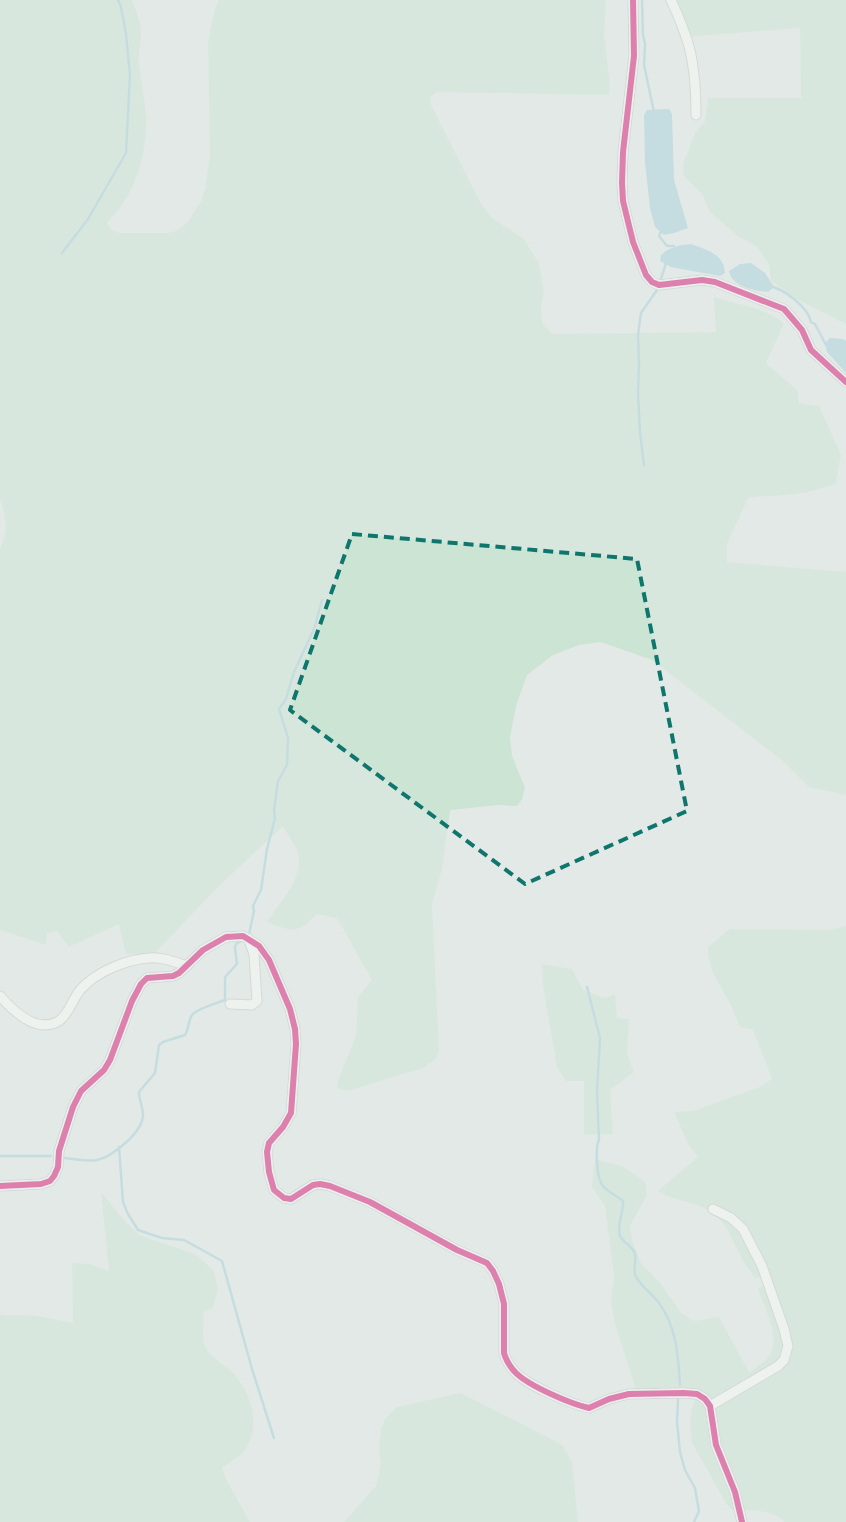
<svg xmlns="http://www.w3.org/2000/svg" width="846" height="1522" viewBox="0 0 846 1522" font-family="Inter,sans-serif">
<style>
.green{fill:#cbe4d4}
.water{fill:#a0ceda}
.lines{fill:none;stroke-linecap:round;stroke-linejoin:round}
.stream{stroke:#a0ceda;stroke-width:2.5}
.minor-casing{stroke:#c0c6c4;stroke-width:11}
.minor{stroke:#fbfcfb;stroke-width:9}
.cycleway-casing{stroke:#f1f8f5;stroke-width:9}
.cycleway{stroke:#d6006c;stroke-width:6}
.marked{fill:none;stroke:#0f766e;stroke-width:4;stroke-dasharray:10 6;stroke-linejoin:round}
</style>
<rect width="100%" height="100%" fill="#e3e9e6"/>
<g class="green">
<path d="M0,0h132c4,11 9,21 9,33 0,10 -3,21 -2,31 2,18 6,35 7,53 2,35 -12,82 -39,105l4,8 9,3h49l11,-4 9,-9 12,-19 4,-12 5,-34 -2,-113 7,-34 4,-8h387l-2,35 6,49 -1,11 -173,-3 -6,6 1,7 49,97 12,16 32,21 14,23 6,27 -3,20 1,14 10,11 164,-2 -2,-35c23,8 52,10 70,27l-18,39 31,27 2,13 20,3 22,49 -5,29c-18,6 -34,10 -52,11 -12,2 -24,0 -36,3l-21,46v18l119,10v223l-37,-8 -25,-25 -132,-102 -51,-18 -22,3 -26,10 -26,20 -11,31 -6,31 2,19 13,32 -3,11 -5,7 -18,-1 -49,5 -8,60 -10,34 7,146 -3,9 -13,9 -75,23 -11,-3 1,-8 18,-44 2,-39 14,-17 -35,-62 -20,-4c-19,20 -25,18 -50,8 13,-21 37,-43 31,-69 -2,-8 -11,-19 -15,-27l-66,62 -64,67 -27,-1 -7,-30 -50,23 -12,-16 -10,2 -1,12 -46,-15v-382c9,-17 6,-32 0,-49z"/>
<polygon points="671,0 846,0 846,324 791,296 771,281 769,264 756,246 738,236 710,212 702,194 684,176 683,164 695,133 705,121 708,98 801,98 800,28 684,37"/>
<path d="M846,926v596h-61c-12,-11 -24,-11 -40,-12l-7,5 -11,-10 -35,-62 -2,-23 2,-12 3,-7 -9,-5 -50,-6 -21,-66 -4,-23 3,-25 -9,-70 -13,-19 3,-28 27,7 23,16 2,13 -17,31 2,14 9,23 20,21 20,29 13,8 25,-4 30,55c5,-3 12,-7 17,-12 18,-19 -1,-50 -8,-71l8,-6 -4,-7 -7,2c-5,-7 -11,-15 -15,-23 -11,-21 -12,-33 -34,-46 -15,-8 -34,-9 -48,-18l40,-34 -10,-13 -14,-32 19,-1 67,-24 12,-8 -19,-49 -13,-3c-4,-10 -8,-20 -13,-29 -11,-20 -18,-28 -19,-51l22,-18 100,1z"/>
<polygon points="542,964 572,969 583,990 605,998 615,994 617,1018 629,1019 627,1053 634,1072 610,1090 613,1134 584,1135 584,1081 566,1081 557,1067 543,986"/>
<path d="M101,1192l21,26 17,17 56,19 19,17 4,18 -5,19 -9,4c0,10 -3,25 1,34 5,12 20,18 28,27 18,19 28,51 13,75 -5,9 -16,14 -24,20l5,13 23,41h-250v-207l39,1 34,7 -1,-60 18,1 19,7z"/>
<polygon points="461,1393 563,1445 572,1462 578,1522 344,1522 376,1486 381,1463 379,1450 381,1430 385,1419 397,1407"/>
</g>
<g class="water">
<polygon points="669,109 672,114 674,180 688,228 674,233 664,235 655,227 650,208 645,162 644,115 647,110"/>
<path d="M691,244c16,6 33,10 34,29l-5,3 -49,-9 -11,-6 1,-6c9,-8 18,-10 30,-11z"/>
<path d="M751,263l14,10 9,14 -6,5c-13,-1 -36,-5 -39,-21l11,-7z"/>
<polygon points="830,338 843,339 846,341 846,373 827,352 825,343"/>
</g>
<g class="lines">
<g class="stream">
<polyline points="642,0 643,35 645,44 644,65 654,112"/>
<polyline points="661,231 659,236 667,246 674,246"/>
<polyline points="62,253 88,219 126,153 130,75 126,34 121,7 118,0"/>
<polyline points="660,282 666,263"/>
<path d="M770,286c15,4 38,21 41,36l4,2 11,21"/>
<polyline points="644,465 640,433 638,393 639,363 638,335 641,313 657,290"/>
<polyline points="249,934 254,911 253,906 261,890 267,849 275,818 274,810 278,781 287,765 288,738 279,709 286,699 294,672 314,629 322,600"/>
<path d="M587,987l13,51 -3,53 2,49c-4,6 -2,36 2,43 4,8 15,12 22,18 1,11 -7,24 -3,35 3,7 13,10 15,18 2,8 -3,15 1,23 6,10 16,17 23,26 18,25 19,52 21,82"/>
<polyline points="119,1147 123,1202 128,1214 138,1230 162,1238 184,1240 222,1261 252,1369 274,1438"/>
<polyline points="0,1156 51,1156"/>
<path d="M65,1158c10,1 23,4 32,2 15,-3 46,-28 46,-45 0,-8 -4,-15 -4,-23l16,-19 4,-28 4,-3 22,-7c4,-6 3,-14 7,-20 4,-6 25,-12 33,-15v-23l12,-13 -2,-17 1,-3 7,-4"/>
<polyline points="678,1399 677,1422 680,1452 685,1470 695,1488 699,1511 694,1522"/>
</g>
<g class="minor-casing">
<g id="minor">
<polyline points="633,0 634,56 623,152 622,183 623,201 633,242 646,275 652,282 659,285 702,280 715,282 784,309 802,330 811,350 846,382"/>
<path d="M671,0c6,13 12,27 16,40 8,24 9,50 9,75"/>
<path d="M0,996c13,15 37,38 59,25 10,-7 14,-23 22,-32 15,-17 46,-30 69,-31 13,-1 25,4 37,8"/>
<polyline points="230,1004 252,1005 257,1001 254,954 248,938"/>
<path d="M0,1186l41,-2 9,-3 4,-5 4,-9 1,-16 14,-44 8,-16 23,-21 6,-10 22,-59 9,-17 6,-6 26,-2 6,-3 24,-23 23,-13 17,-1 16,10 10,14 21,49 5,20 1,15 -5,69 -8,14 -14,16 -2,9 2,20 5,18 10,8 7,1 22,-14 7,-1 10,2 40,16 87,48 30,13 6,8 6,13 5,20v49c2,7 6,14 12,20 13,13 55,31 73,35l20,-9 20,-5 55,-1 13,1 8,5 5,7 6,39 19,47 7,30"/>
<polyline points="710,1406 778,1366 784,1360 788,1346 784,1329 762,1266 743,1229 731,1218 713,1209"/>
</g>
</g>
<use href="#minor" class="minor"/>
<g class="cycleway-casing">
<g id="cycleway">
<polyline points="633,0 634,56 623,152 622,183 623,201 633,242 646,275 652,282 659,285 702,280 715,282 784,309 802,330 811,350 846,382"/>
<path d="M0,1186l41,-2 9,-3 4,-5 4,-9 1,-16 14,-44 8,-16 23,-21 6,-10 22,-59 9,-17 6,-6 26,-2 6,-3 24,-23 23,-13 17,-1 16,10 10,14 21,49 5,20 1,15 -5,69 -8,14 -14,16 -2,9 2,20 5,18 10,8 7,1 22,-14 7,-1 10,2 40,16 87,48 30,13 6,8 6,13 5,20v49c2,7 6,14 12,20 13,13 55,31 73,35l20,-9 20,-5 55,-1 13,1 8,5 5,7 6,39 19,47 7,30"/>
</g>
</g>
<use href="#cycleway" class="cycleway"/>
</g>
<path d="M0 0H846V1522H0ZM352,534l285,25 50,252 -162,73 -235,-174z" fill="#e3e9e6" fill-opacity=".55" fill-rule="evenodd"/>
<path class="marked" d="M352,534l285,25 50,252 -162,73 -235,-174z"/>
</svg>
